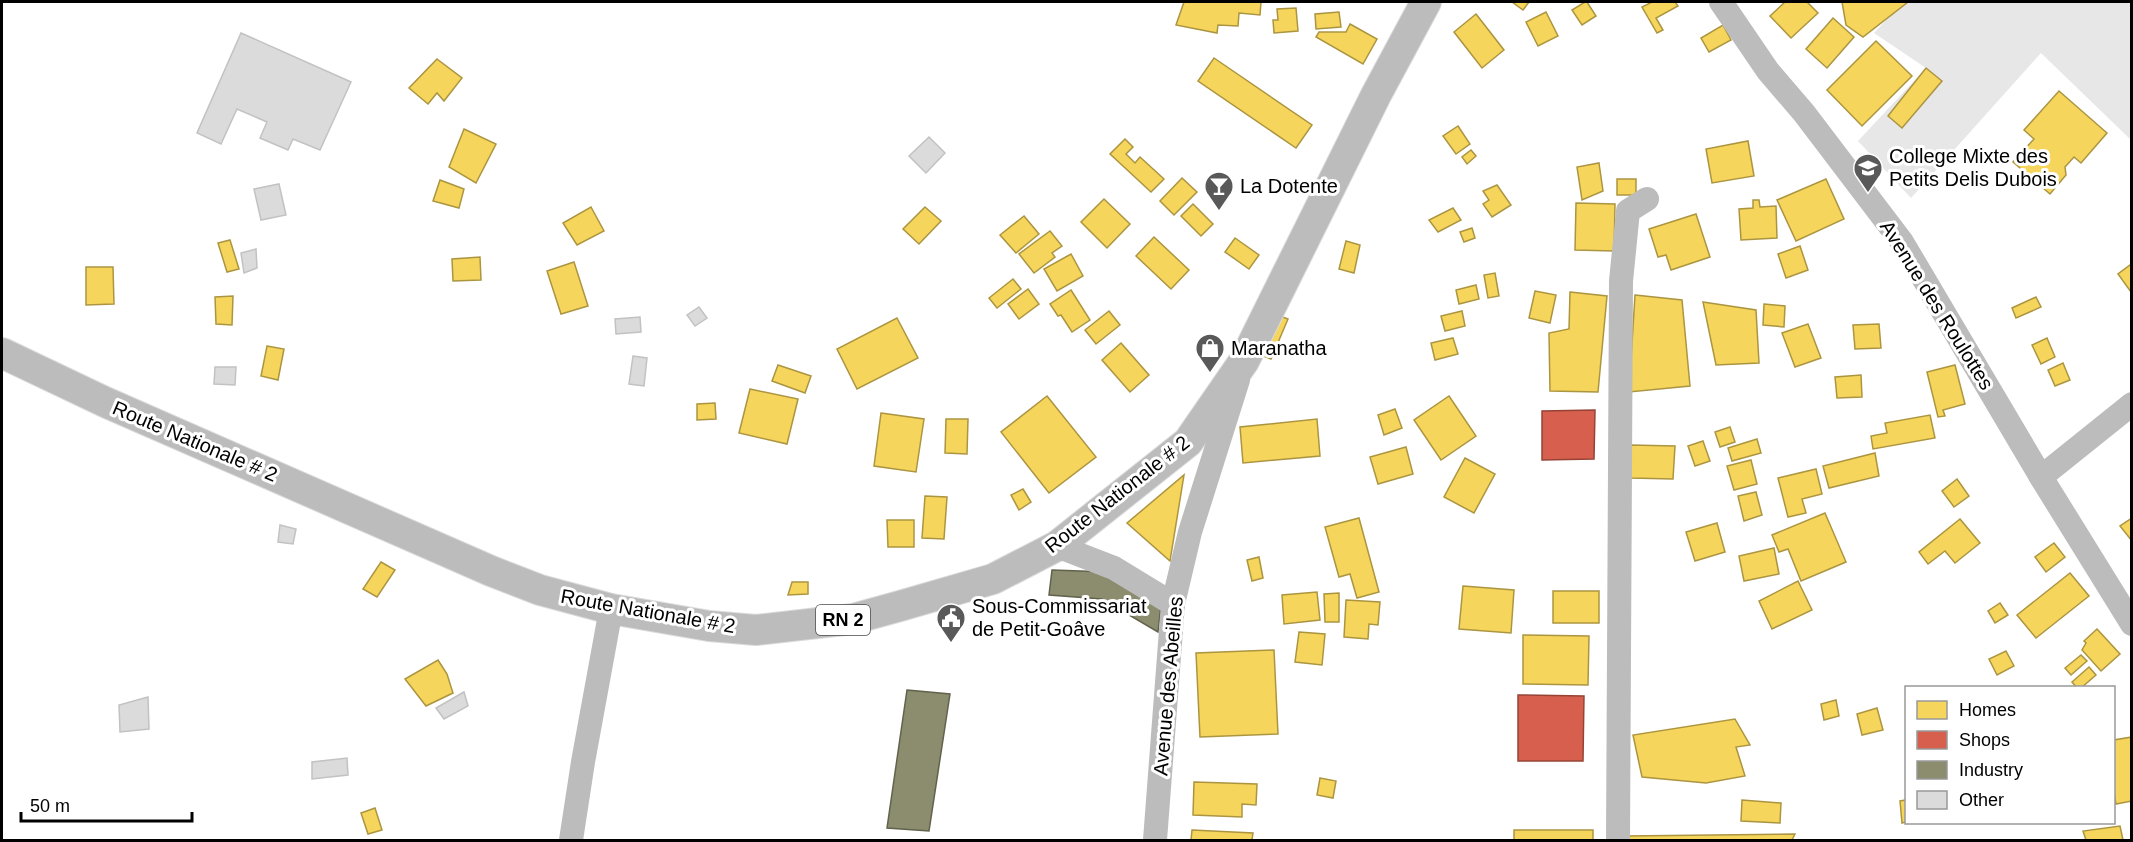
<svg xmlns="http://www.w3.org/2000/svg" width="2133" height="842" viewBox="0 0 2133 842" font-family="Arial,sans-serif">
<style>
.green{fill:#e7e7e7}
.homes{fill:#f6d55c;stroke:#ac9540;stroke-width:1.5}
.shops{fill:#d6604d;stroke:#964336;stroke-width:1.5}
.industry{fill:#8c8c6e;stroke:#62624d;stroke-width:1.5}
.building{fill:#dbdbdb;stroke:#c2c2c2;stroke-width:1.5}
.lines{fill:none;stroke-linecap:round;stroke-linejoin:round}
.major-casing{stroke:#dbdbdb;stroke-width:32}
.minor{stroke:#bcbcbc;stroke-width:24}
.major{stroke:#bcbcbc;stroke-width:30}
.labels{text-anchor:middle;stroke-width:6;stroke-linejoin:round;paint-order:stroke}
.shield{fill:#fff;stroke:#4c4c4c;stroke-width:1.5}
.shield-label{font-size:18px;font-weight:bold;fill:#000}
.poi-label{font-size:20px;fill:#000;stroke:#fff;text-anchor:start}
.street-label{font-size:20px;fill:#000;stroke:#fff}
</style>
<rect width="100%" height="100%" fill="#fff"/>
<polygon class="green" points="1903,2 2131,2 2131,140 2041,53 1911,198 1858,141 1926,68 1874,33"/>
<g class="homes">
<polygon points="1184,2 1261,2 1260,15 1239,13 1238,26 1218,25 1217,33 1176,25"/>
<polygon points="1512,2 1529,2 1523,10"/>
<polygon points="1585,2 1587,2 1596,16 1582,25 1572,10"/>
<polygon points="1652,2 1675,2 1678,6 1656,18 1663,30 1657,33 1642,7"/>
<polygon points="1785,2 1807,2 1818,13 1791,38 1770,16"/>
<polygon points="1842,2 1908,2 1863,37 1846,25"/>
<polygon points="1296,8 1298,31 1274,33 1273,20 1278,20 1277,9"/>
<polygon points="1339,12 1341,27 1316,29 1315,14"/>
<polygon points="1546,12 1558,36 1538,46 1526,22"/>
<polygon points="1476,14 1504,50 1482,68 1454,32"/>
<polygon points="1833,18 1854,37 1827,68 1806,49"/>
<polygon points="1350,24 1377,39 1363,64 1316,37 1319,32 1346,32"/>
<polygon points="1723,25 1731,40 1709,52 1701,38"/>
<polygon points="1876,41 1912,76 1862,126 1827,90"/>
<polygon points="1214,58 1312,125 1296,148 1198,81"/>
<polygon points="437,59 462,78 444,101 437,93 428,104 409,88"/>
<polygon points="1926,68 1942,81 1902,128 1888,116"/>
<polygon points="2059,91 2107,133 2081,163 2074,157 2065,167 2066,175 2050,194 2013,162 2034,139 2024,130"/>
<polygon points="1458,126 1470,144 1456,154 1443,136"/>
<polygon points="464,129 496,144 476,183 449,167"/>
<polygon points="1125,139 1133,147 1126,154 1135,163 1140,157 1164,179 1151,192 1110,154"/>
<polygon points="1748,141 1754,176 1712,183 1706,149"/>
<polygon points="1471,150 1476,156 1467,164 1462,157"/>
<polygon points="1599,163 1603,191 1582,200 1577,167"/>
<polygon points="1182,178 1197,192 1174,215 1160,201"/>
<rect x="1617" y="179" width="19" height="16"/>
<polygon points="1826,179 1844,219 1796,241 1777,200"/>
<polygon points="440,180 464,189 459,208 433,201"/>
<polygon points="1497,185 1511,205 1492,217 1483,204 1489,200 1483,191"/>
<polygon points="1104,199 1130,224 1107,248 1081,222"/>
<polygon points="1753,200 1759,200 1760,207 1776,206 1777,238 1741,240 1739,209 1753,208"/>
<polygon points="1576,203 1615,204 1614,251 1575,250"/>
<polygon points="1193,204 1213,224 1201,236 1181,216"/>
<polygon points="591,207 604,231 577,245 563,223"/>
<polygon points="925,207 941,221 919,244 903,229"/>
<polygon points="1453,208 1461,220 1438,232 1429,220"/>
<polygon points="1696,214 1710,257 1671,270 1666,255 1658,257 1649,229"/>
<polygon points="1024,216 1039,234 1016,253 1000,235"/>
<polygon points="1472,228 1475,238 1464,242 1460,232"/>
<polygon points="1050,231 1062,246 1052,253 1055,257 1034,273 1019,254"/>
<polygon points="1154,237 1189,270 1171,289 1136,256"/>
<polygon points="1235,238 1259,255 1249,269 1225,252"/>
<polygon points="230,240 239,269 227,272 218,243"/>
<polygon points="1346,241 1360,245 1354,273 1339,269"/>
<polygon points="1800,246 1808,270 1786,278 1778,254"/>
<polygon points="1071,254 1083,276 1057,291 1044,269"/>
<polygon points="480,257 481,280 453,281 452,259"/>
<polygon points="574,262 588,306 561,314 547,271"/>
<polygon points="2130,265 2132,267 2131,292 2118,274"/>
<polygon points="86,267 113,267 114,304 86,305"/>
<polygon points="1495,273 1499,296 1488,298 1484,275"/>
<polygon points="1013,279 1021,289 997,308 989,298"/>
<polygon points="1476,285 1479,299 1459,304 1456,290"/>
<polygon points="1028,289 1039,304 1019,319 1008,304"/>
<polygon points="1071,290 1090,320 1072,332 1061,315 1058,316 1050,304"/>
<polygon points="1535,291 1556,295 1550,323 1529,318"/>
<polygon points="1570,292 1607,296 1598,392 1550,391 1549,333 1569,329"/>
<polygon points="1635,295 1682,300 1690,386 1629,392"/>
<polygon points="233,296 232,325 216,324 215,297"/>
<polygon points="2036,297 2041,307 2016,318 2012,308"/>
<polygon points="1703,302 1756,310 1759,363 1716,365"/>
<polygon points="1764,304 1785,306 1784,327 1763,325"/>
<polygon points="1109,311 1120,325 1096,344 1085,330"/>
<polygon points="1462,311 1465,326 1445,331 1441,316"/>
<polygon points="1277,315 1288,319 1271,359 1261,355"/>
<polygon points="897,318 918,358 857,389 837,349"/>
<polygon points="1808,324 1821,358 1795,367 1782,333"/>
<polygon points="1879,324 1881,348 1855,349 1853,325"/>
<polygon points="1453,338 1458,354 1435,360 1431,343"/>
<polygon points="2047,338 2055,357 2041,364 2032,345"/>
<polygon points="1121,343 1149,375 1130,392 1102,360"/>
<polygon points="267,346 284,349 278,380 261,376"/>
<polygon points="2063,363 2070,380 2055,386 2048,370"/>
<polygon points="778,365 811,376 805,393 772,381"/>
<polygon points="1955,365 1965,404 1943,410 1945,416 1938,417 1927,372"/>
<polygon points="1861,375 1862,397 1837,398 1835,377"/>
<polygon points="750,389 798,399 787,444 739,433"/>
<polygon points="1047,396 1096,457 1049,493 1001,432"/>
<polygon points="1449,396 1476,436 1441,460 1414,420"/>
<polygon points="715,403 716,419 697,420 697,404"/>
<polygon points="1395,409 1402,428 1384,435 1378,415"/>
<polygon points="881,413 924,419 916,472 874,466"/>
<polygon points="1930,415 1935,438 1873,449 1871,436 1887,433 1885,423"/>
<polygon points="946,419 968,419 967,454 945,453"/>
<polygon points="1317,419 1320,456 1243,463 1240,427"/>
<polygon points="1730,427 1735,442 1720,447 1715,432"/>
<polygon points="1757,439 1761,453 1732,461 1728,448"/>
<polygon points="1703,441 1710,461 1695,466 1688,446"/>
<polygon points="1630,445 1675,446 1673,479 1630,478"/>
<polygon points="1406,447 1413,474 1378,484 1370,457"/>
<polygon points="1875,453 1879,476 1829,488 1823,466"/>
<polygon points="1465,458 1495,474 1474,513 1444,497"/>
<polygon points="1751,460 1757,484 1734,490 1727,466"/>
<polygon points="1816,469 1822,494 1802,499 1806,513 1788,517 1778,478"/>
<polygon points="1184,475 1170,561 1127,523"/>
<polygon points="1957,479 1969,496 1954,507 1942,491"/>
<polygon points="1023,489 1031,502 1019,510 1011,495"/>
<polygon points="1756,492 1762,515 1744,521 1738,496"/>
<polygon points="925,496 947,497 944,539 922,538"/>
<polygon points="1825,513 1846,562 1801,581 1788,549 1779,552 1772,535"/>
<polygon points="1359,518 1379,592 1357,598 1350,574 1339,577 1325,527"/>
<polygon points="2132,518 2132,541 2120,526"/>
<polygon points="1960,519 1980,543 1955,563 1945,551 1928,564 1919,552"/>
<polygon points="887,520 914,520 914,547 888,547"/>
<polygon points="1717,523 1725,552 1695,561 1686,532"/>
<polygon points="2054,543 2065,557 2046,572 2035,557"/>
<polygon points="1774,548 1779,574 1744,581 1739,556"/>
<polygon points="1259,557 1263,578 1252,581 1247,560"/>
<polygon points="381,562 395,570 377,597 363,589"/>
<polygon points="2070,573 2089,596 2036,638 2017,615"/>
<polygon points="1798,581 1812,610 1772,629 1759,601"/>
<polygon points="792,582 808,582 808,594 788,595"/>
<polygon points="1463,586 1514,590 1511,633 1459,629"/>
<rect x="1553" y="591" width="46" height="32"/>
<polygon points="1317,592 1320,620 1284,624 1282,595"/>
<polygon points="1339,593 1339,622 1325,622 1324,594"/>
<polygon points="1346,600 1380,602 1378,625 1369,624 1368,639 1344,637"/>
<polygon points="2000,603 2008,615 1995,623 1988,611"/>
<polygon points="2097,629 2120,654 2101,671 2082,650 2086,643 2084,641"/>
<polygon points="1299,632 1325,634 1322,665 1295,662"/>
<polygon points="1523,635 1589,636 1588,685 1523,684"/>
<polygon points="1274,650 1278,734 1200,737 1196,653"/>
<polygon points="2006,651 2014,666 1997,675 1989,659"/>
<polygon points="2081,655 2087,661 2071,675 2065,668"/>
<polygon points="438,660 447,674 453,693 426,706 405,679"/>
<polygon points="2089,667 2096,675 2081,688 2077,688 2072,682"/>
<polygon points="1836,700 1839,716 1824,720 1821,704"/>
<polygon points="1877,708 1883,730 1862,735 1857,714"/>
<polygon points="1735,719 1750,745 1736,747 1745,776 1706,783 1642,777 1633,735"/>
<polygon points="2132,737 2132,801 2116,804 2114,792 2114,740"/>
<polygon points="1320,778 1336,781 1333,798 1317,795"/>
<polygon points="1194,782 1257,784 1256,805 1242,804 1242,817 1193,815"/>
<polygon points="1742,800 1781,803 1780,823 1741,821"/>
<polygon points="1906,800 1906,822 1902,823 1900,801"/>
<polygon points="375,808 382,830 368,834 361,813"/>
<polygon points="2120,826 2123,840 2086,840 2083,831"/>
<polygon points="1192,830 1253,833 1252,840 1191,840"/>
<rect x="1514" y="830" width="79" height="10"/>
<polygon points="1795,834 1792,840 1625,840 1625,836"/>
</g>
<g class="shops">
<polygon points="1595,410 1594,459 1542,460 1542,411"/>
<polygon points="1518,695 1584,696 1583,761 1518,761"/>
</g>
<g class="industry">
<polygon points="1052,570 1109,572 1161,605 1158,632 1102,599 1049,595"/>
<polygon points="907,690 950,694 929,831 887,828"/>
</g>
<g class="building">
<polygon points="241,33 351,82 320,150 293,139 288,150 260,138 267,122 237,109 221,144 197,133"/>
<polygon points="929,137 945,153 926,173 909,156"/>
<polygon points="279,184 286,215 261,220 254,189"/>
<polygon points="256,249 257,268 244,273 241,253"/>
<polygon points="699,307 707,318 695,326 687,315"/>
<polygon points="640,317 641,332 616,334 615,319"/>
<polygon points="633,356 647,358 644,386 629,384"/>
<polygon points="215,367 236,367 235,385 214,384"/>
<polygon points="280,525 296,529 293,544 278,542"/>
<polygon points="464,692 468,706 444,719 436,708"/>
<polygon points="148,697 149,729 120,732 119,705"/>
<polygon points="347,758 348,775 312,779 312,762"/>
</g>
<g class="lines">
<g class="major-casing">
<polyline id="major" points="2,353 105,402 491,571 540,590 611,609 709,626 756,630 853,619 900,606 993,579 1057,546 1188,442 1244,361 1376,95 1426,2"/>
</g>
<g class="minor">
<polyline points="1721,2 1768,71 1804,113 1902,242 2041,477 2132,624"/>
<polyline points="2041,477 2132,404"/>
<polyline points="1057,546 1114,568 1173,604"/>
<polyline points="571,840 583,762 611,609"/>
<polyline points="1155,840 1173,604 1190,532 1238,380"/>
<polyline points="1618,840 1621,281 1628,211 1647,199"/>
</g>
<use href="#major" class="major"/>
</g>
<defs>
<g id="school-pin" transform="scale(1.5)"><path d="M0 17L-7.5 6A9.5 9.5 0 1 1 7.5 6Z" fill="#595959" stroke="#fff"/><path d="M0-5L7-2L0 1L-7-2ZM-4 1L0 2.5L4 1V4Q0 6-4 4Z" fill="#fff"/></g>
<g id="bar-pin" transform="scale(1.5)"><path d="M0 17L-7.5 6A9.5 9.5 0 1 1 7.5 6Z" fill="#595959" stroke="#fff"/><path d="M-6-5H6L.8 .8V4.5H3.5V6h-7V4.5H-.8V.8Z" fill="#fff"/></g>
<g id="shop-pin" transform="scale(1.5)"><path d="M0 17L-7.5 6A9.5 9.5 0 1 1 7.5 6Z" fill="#595959" stroke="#fff"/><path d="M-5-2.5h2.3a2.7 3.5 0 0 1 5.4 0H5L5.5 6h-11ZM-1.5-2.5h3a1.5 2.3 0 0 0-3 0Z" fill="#fff"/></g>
<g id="civic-pin" transform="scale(1.5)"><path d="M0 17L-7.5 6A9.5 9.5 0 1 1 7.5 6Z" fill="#595959" stroke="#fff"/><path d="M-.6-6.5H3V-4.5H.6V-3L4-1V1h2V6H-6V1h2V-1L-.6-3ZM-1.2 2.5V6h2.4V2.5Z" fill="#fff"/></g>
</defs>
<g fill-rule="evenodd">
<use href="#school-pin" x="1868" y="168"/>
<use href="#bar-pin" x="1219" y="186"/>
<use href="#shop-pin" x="1210" y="348"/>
<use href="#civic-pin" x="951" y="618"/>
</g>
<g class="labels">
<rect class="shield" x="816" y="605" width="54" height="30" rx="4.5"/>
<g class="shield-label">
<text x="843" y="626">RN 2</text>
</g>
<g class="poi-label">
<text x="1889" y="163">College Mixte des<tspan x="1889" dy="23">Petits Delis Dubois</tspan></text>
<text x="1240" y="193">La Dotente</text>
<text x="1231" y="355">Maranatha</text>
<text x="972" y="613">Sous-Commissariat<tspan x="972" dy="23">de Petit-Goâve</tspan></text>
</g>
<g class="street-label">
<text transform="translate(1937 305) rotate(58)" y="7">Avenue des Roulottes</text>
<text transform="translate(195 441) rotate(23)" y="7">Route Nationale # 2</text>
<text transform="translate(1117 494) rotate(-38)" y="7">Route Nationale # 2</text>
<text transform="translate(648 611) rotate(10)" y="7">Route Nationale # 2</text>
<text transform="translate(1168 686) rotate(-85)" y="7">Avenue des Abeilles</text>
</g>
</g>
<rect width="2133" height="842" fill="none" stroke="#000000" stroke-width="6"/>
<rect x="1905" y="686" width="210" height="138" fill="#ffffff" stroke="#999999" stroke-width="1.5"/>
<rect x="1917" y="701" width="30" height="18" fill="#f6d55c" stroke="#999999" stroke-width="1.5"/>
<text x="1959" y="716" font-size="18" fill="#000000">Homes</text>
<rect x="1917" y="731" width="30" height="18" fill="#d6604d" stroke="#999999" stroke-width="1.5"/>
<text x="1959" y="746" font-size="18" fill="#000000">Shops</text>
<rect x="1917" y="761" width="30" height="18" fill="#8c8c6e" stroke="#999999" stroke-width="1.5"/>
<text x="1959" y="776" font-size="18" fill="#000000">Industry</text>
<rect x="1917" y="791" width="30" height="18" fill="#dbdbdb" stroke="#999999" stroke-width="1.5"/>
<text x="1959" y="806" font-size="18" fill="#000000">Other</text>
<path d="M21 812v9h171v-9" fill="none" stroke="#000000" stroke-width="3"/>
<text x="30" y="812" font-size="18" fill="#000000" stroke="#ffffff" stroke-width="4.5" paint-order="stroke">50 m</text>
</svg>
